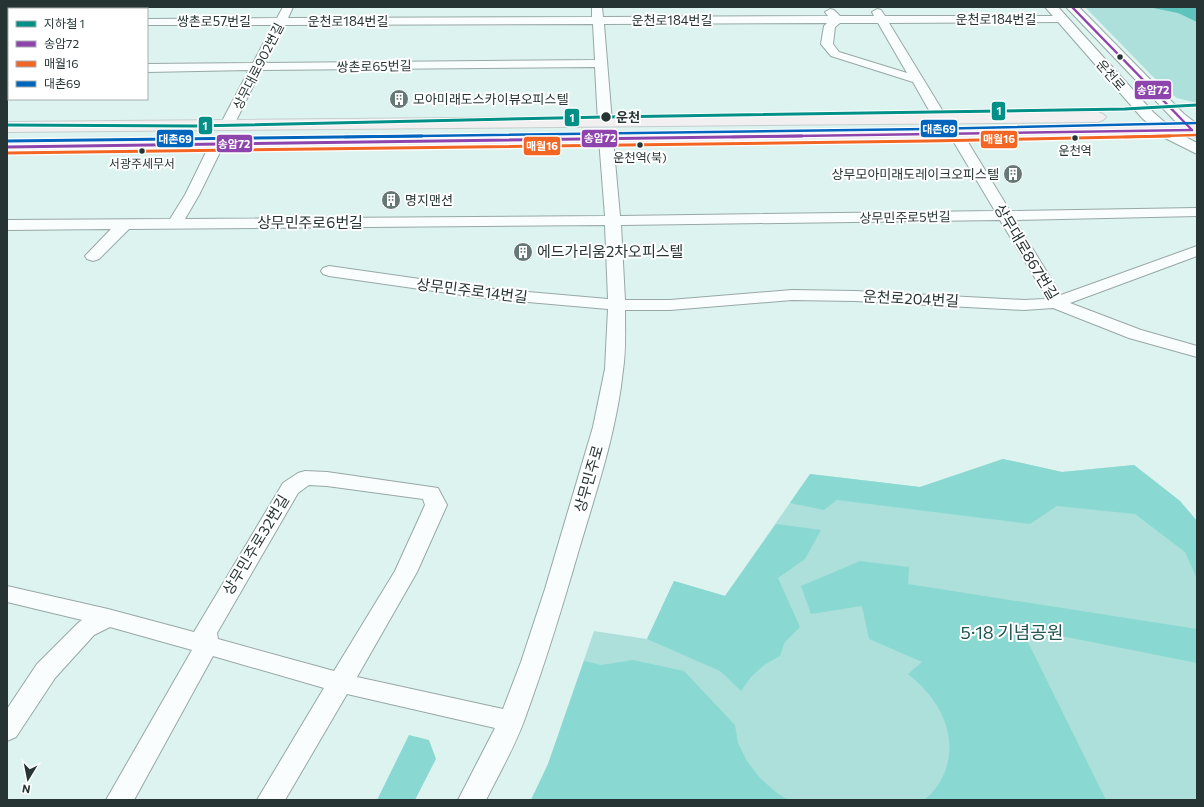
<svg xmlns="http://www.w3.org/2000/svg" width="1204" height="807" viewBox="0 0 1204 807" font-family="Commissioner,'Noto Sans KR',sans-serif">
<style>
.green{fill:#ade0da}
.forest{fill:#89d9d2}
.water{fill:#5ec3bc}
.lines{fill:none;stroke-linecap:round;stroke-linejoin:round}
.minor-casing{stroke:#97a8a5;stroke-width:2}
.tertiary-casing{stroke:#97a8a5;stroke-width:2}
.primary-casing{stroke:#c4cfcd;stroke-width:2}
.minor{fill:#fafdfd;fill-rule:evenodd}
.tertiary{fill:#fafdfd;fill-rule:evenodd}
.primary{fill:#f2eff1;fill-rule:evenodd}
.bus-1-far1-casing{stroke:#fff;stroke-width:4.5}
.bus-1-casing{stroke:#fff;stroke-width:5.5}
.bus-2-far1-casing{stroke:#fff;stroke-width:4.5}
.bus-2-casing{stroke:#fff;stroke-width:5.5}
.bus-3-far1-casing{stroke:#fff;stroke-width:4.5}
.bus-3-casing{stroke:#fff;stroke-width:5.5}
.bus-1-far1{stroke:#8e44ad;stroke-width:2.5}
.bus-1{stroke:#8e44ad;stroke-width:3}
.bus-2-far1{stroke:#f26522;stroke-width:2.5}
.bus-2{stroke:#f26522;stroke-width:3}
.bus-3-far1{stroke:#0065bd;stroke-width:2.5}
.bus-3{stroke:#0065bd;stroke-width:3}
.metro-1-casing{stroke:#fff;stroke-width:5}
.metro-1{stroke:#009088;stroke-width:3}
.bus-dot{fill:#263534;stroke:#fff;stroke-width:1.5}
.labels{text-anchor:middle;stroke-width:4;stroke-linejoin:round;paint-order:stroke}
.far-bus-label{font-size:12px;fill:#263534;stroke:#fff}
.far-street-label{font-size:13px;fill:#263534;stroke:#fff}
.far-poi-label{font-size:13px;fill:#263534;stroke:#fff;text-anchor:start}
.far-stop-label{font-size:13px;font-weight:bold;fill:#263534;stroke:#fff;text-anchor:start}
.street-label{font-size:15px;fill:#263534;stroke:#fff}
.poi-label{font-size:15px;fill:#263534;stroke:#fff;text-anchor:start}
.near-park-label{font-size:18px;fill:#225652;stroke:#fff}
.line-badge{stroke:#fff;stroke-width:1.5}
.badge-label{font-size:11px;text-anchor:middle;font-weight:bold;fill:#fff}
</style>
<rect width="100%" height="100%" fill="#ddf3f0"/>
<g class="green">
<polygon points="1085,7 1197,7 1197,103 1177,98 1165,89"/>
<polygon points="1003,459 1062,472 1134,465 1180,501 1197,521 1197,800 531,800 548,764 594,631 647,639 674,581 725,596 810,474 920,487"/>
</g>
<g class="forest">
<polygon points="1003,459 1062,472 1134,465 1180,501 1197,521 1197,579 1185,552 1135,514 1057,506 1030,524 837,500 824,510 790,503 810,474 920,487"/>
<polygon points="776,524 821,530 805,559 778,578 800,627 785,642 780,656 764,665 751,677 741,691 720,671 647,639 674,581 725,596"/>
<path d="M860,561l49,6 -1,17 289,45v34l-176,-35 85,172h-182c8,-6 15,-15 19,-24 18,-39 -4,-78 -35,-102l14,-12 -53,-23 -7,-33 -51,8 -10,-28z"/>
<polygon points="633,660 684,671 735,725 738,743 747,761 760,778 777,793 788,800 531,800 548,764 584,661 601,665"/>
<polygon points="409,735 429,740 436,759 415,800 377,800"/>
</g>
<polygon class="water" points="1148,7 1197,7 1197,22 1178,13"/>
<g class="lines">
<g class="minor-casing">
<g id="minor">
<path d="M283,7h10l-5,11 304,-1v-10h10l1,10 225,-1 -3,-4 5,-3 4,1 6,6h34l-2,-4 5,-3 4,1 4,6h178l5,3 -5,3 -174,1 58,95 -2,3h-10l-22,-39 -82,-26 -10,-12 3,-18 3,-3 -223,1 8,98 -2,3h-10l-2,-3 -3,-55 -334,3 -27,55 -2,3h-10l-2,-3 29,-55 -102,2v-8l106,-1 20,-38h-126v-6l130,-1zM840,23h38l29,50 -68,-21 -6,-8 2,-17zM593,24l2,36 -330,3 19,-38z"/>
<rect x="7" y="19" width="2" height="6"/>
<rect x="7" y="65" width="2" height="8"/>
<path d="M956,130l5,1 2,3 47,77 187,-3v8l-182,4 46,75 136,-49v10l-127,47 71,27 56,16v11l-68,-19 -76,-30 -29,2 -169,-9 -63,-1 -122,10h-45c0,20 1,41 -2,60 -6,60 -26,119 -43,176 -17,59 -35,118 -56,175 -10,27 -25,53 -38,79h-28l37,-72 -148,-34 -62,106h-28l67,-112 -111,-32 -79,144h-28l86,-150 -82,-23 -16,8 -39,43 -39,59 -9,4v-32l30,-45 41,-41 4,-3 -75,-18v-16l101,23 86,23 89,-149 15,-10 7,-2 22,1 111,16 9,17 -30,67 -60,105 146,32 18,-47 24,-73 48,-162 12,-58 3,-60 -125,-11 -154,-22 -6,-2 -2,-3 2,-3 6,-2 154,22 125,11 -3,-74 -476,4 -30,30 -6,2 -6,-2 -2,-3 26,-27 -104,1v-10l163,-1 15,-24 25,-51 2,-3h10l2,3 -25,51 -14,24 420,-3 -6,-77 2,-3h10l2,3 7,77 375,-5 -46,-77 2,-3zM1000,220l44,73 1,6 -21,1 -169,-9 -63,-1 -122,10h-45l-4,-75zM309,485l18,1 96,13 2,6 -30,66 -61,100 -116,-32 -1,-6 81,-140z"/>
</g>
</g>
<g class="tertiary-casing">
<g id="tertiary">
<polygon points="1045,7 1058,7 1153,112 1176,132 1197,143 1197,154 1165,138 1142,118"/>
<polygon points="1066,7 1079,7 1184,114 1197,124 1197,137 1192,135 1174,120"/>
</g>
</g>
<g class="primary-casing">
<g id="primary">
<polygon points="1098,112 1103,114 1106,117 1103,120 1098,122 7,132 7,122"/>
<polygon points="1197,124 1197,134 927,140 7,152 7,142 927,130"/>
</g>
</g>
<use href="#minor" class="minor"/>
<use href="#tertiary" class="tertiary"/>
<use href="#primary" class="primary"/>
<g class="bus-1-far1-casing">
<g id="bus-1-far1">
<polyline points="1072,7 1192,130"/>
<polyline points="732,137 1192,130"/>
</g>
</g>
<g class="bus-1-casing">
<polyline id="bus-1" points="7,147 802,136"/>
</g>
<g class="bus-2-far1-casing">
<polyline id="bus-2-far1" points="1125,137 1197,135"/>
</g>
<g class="bus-2-casing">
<polyline id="bus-2" points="7,153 927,141 1170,136"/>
</g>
<g class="bus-3-far1-casing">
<polyline id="bus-3-far1" points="345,137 927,129 1197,123"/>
</g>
<g class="bus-3-casing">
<polyline id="bus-3" points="7,141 422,136"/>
</g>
<use href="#bus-1-far1" class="bus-1-far1"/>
<use href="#bus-1" class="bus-1"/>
<use href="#bus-2-far1" class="bus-2-far1"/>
<use href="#bus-2" class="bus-2"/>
<use href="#bus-3-far1" class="bus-3-far1"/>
<use href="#bus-3" class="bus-3"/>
<g class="metro-1-casing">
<polyline id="metro-1" points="7,125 194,126 605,117 1125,109 1197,105"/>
</g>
<use href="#metro-1" class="metro-1"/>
</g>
<defs>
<g id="building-disc" transform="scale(1)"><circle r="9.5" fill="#667876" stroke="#fff"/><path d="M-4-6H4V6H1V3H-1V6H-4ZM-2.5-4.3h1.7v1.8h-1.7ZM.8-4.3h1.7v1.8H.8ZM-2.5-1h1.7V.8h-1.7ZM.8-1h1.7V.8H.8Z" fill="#fff"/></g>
</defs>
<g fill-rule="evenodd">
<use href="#building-disc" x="399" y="99"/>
<use href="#building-disc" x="1013" y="174"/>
<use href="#building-disc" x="391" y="200"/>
<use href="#building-disc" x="523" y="252"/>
</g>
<g class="bus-dot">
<circle cx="1120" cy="57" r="3.5"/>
<circle cx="606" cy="117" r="5.5"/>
<circle cx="1075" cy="138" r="3.5"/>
<circle cx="640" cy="145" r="3.5"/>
<circle cx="142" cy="151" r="3.5"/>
</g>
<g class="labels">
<g class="far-bus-label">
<text x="1075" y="155">운천역</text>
<text x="640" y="162">운천역(북)</text>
<text x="142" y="168">서광주세무서</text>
</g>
<g class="far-street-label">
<text x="996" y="24">운천로184번길</text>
<text x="672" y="25">운천로184번길</text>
<text x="214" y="26">쌍촌로57번길</text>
<text x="348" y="26">운천로184번길</text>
<text transform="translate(258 66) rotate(-63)" y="5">상무대로902번길</text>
<text transform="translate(374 66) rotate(-1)" y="5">쌍촌로65번길</text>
<text transform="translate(1111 75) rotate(49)" y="5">운천로</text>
<text transform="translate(905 217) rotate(-1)" y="5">상무민주로5번길</text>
</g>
<g class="far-poi-label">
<text x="413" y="104">모아미래도스카이뷰오피스텔</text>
<text x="999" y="179" text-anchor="end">상무모아미래도레이크오피스텔</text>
<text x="405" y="205">명지맨션</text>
</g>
<g class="far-stop-label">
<text x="616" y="122">운천</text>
</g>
<g class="street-label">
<text x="310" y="228">상무민주로6번길</text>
<text transform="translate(1026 252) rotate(59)" y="5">상무대로867번길</text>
<text transform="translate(472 291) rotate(7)" y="5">상무민주로14번길</text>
<text transform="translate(911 299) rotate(3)" y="5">운천로204번길</text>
<text transform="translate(589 479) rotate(-74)" y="5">상무민주로</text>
<text transform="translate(256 545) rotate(-59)" y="5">상무민주로32번길</text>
</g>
<g class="poi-label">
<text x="537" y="257">에드가리움2차오피스텔</text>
</g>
<g class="near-park-label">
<text x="1012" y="639">5·18 기념공원</text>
</g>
</g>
<g class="line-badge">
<rect x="1134" y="80" width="38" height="20" rx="4" fill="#8e44ad"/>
<rect x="991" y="101" width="15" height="20" rx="4" fill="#009088"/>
<rect x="564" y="108" width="16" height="19" rx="4" fill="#009088"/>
<rect x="198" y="116" width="15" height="19" rx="4" fill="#009088"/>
<rect x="920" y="119" width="38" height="19" rx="4" fill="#0065bd"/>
<rect x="581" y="129" width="37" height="19" rx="4" fill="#8e44ad"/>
<rect x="156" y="129" width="38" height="19" rx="4" fill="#0065bd"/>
<rect x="980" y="130" width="38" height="19" rx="4" fill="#f26522"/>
<rect x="216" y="134" width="37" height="19" rx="4" fill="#8e44ad"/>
<rect x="523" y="136" width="38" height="20" rx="4" fill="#f26522"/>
</g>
<g class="badge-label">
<text x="1153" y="94">송암72</text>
<text x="999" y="115">1</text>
<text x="572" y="122">1</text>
<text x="205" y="130">1</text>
<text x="939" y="133">대촌69</text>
<text x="600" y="142">송암72</text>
<text x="175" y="143">대촌69</text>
<text x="999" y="143">매월16</text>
<text x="234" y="148">송암72</text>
<text x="542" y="150">매월16</text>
</g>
<rect width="1204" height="807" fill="none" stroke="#263534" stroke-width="16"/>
<rect x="8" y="8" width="140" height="92" fill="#ffffff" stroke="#a8aeae"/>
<rect x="16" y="21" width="20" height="6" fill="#009088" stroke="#a8aeae"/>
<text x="44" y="28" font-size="12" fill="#263534">지하철 1</text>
<rect x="16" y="41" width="20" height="6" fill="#8e44ad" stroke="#a8aeae"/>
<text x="44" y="48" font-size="12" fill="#263534">송암72</text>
<rect x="16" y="61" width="20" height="6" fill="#f26522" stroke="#a8aeae"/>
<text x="44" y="68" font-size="12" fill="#263534">매월16</text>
<rect x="16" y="81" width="20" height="6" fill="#0065bd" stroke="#a8aeae"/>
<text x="44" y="88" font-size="12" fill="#263534">대촌69</text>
<g transform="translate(28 779) rotate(190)" stroke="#ffffff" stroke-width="3" paint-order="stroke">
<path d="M0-3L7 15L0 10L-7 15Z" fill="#263534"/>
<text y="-6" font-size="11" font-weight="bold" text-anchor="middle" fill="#263534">N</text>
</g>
</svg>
